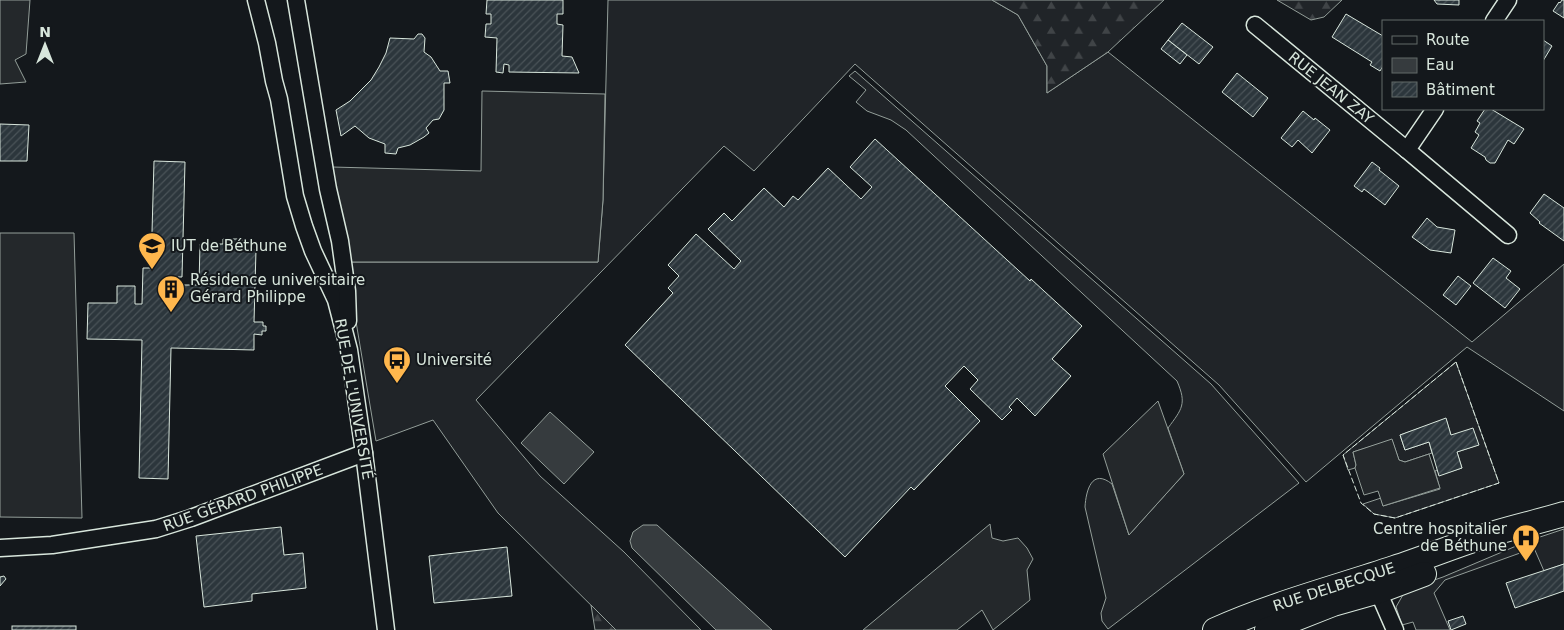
<svg xmlns="http://www.w3.org/2000/svg" width="1564" height="630" viewBox="0 0 1564 630" font-family="'DejaVu Sans',sans-serif">
<style>
.grass{fill:#202428;stroke:#939e99}
.forest{fill:url(#forest-firs);stroke:#939e99}
.parking{fill:#24282b;stroke:#939e99}
.water{fill:#363b3e;stroke:#939e99}
.building{fill:url(#building-hatch);stroke:#d8e6dc}
.lines{fill:none;stroke-linecap:round;stroke-linejoin:round}
.street-casing{stroke:#d8e6dc;stroke-width:19}
.secondary-casing{stroke:#d8e6dc;stroke-width:26}
.street{stroke:#14181c;stroke-width:16}
.secondary{stroke:#14181c;stroke-width:24}
.fence{stroke:#d8e6dc;stroke-width:1;stroke-dasharray:6 2.5;stroke-linecap:butt}
.labels{text-anchor:middle;stroke-width:4;stroke-linejoin:round;paint-order:stroke}
.street-label{font-size:15px;fill:#d8e6dc;stroke:#14181c}
.poi-label{font-size:15px;fill:#d8e6dc;stroke:#14181c;text-anchor:start}
</style>
<defs>
<pattern id="forest-firs" width="22" height="20" patternUnits="userSpaceOnUse" patternTransform="scale(1.25)"><rect width="22" height="20" fill="#202428"/><path d="M5 1l3.5 6h-7zM16 11l3.5 6h-7z" fill="#404447"/></pattern>
<pattern id="building-hatch" width="6" height="6" patternUnits="userSpaceOnUse" patternTransform="scale(1.25)"><rect width="6" height="6" fill="#2c363c"/><path d="M-1 1l2-2M0 6l6-6M5 7l2-2" fill="none" stroke="#4a5358"/></pattern>
</defs>
<rect width="100%" height="100%" fill="#14181c"/>
<g class="grass">
<polygon points="608,0 992,0 1018,15 1047,66 1047,93 1108,52 1472,342 1564,264 1564,411 1467,347 1306,482 1219,385 855,64 754,171 724,146 476,400 540,476 624,552 701,630 616,630 498,513 433,420 376,441 346,262 598,262 603,200"/>
<path d="M855,71l356,313 88,99 -191,146 -6,-8 -1,-8 5,-15 -21,-91c1,-17 7,-39 27,-23l17,51 55,-61 -16,-46c14,-19 19,-24 9,-47l-271,-251 -15,-10 -24,-9 -11,-9 10,-12 -17,-14z"/>
<polygon points="1456,362 1499,483 1395,518 1374,514 1363,504 1381,498 1383,506 1440,489 1435,471 1437,470 1440,475 1462,468 1457,452 1478,445 1451,435 1446,419 1400,435 1405,450 1429,442 1432,453 1405,462 1399,460 1392,440 1353,452 1356,465 1355,468 1348,470 1343,455"/>
<polygon points="1564,529 1564,564 1544,571 1534,548 1445,580 1434,593 1450,630 1416,630 1413,622 1402,625 1396,607 1404,593 1411,588 1443,577 1528,541"/>
</g>
<g class="forest">
<polygon points="992,0 1164,0 1108,52 1047,93 1047,66 1018,15"/>
<polygon points="1277,0 1342,0 1324,17 1311,20"/>
<polygon points="591,605 616,630 595,630"/>
</g>
<g class="parking">
<polygon points="0,0 30,0 26,54 15,60 26,82 0,84"/>
<polygon points="482,91 605,94 603,200 598,262 346,262 332,167 481,171"/>
<polygon points="0,233 74,233 82,518 0,517"/>
<polygon points="1158,401 1184,474 1129,535 1103,454"/>
<polygon points="1392,439 1399,460 1405,462 1429,454 1440,488 1383,506 1378,491 1364,495 1355,468 1356,465 1353,452"/>
<polygon points="990,524 992,538 1003,541 1018,538 1027,548 1033,559 1027,570 1030,600 993,630 982,610 957,630 863,630"/>
</g>
<g class="water">
<polygon points="550,412 594,452 564,484 521,443"/>
<polygon points="643,525 657,525 772,630 716,630 632,548 630,541 633,532"/>
</g>
<g class="building">
<polygon points="487,0 563,0 563,14 557,14 557,24 563,25 562,56 572,57 579,73 509,72 509,65 504,64 503,73 496,72 497,38 485,37 486,24 491,24 491,14 486,14"/>
<polygon points="1434,0 1459,0 1459,5 1437,4"/>
<polygon points="1562,0 1564,0 1564,18 1553,11 1559,2 1560,3"/>
<polygon points="1346,14 1383,36 1383,66 1380,71 1370,65 1372,62 1332,37"/>
<polygon points="1182,23 1213,47 1199,64 1168,40"/>
<polygon points="418,34 422,34 425,38 424,52 431,57 440,71 448,71 450,83 444,83 444,110 439,119 433,120 426,128 429,133 424,137 410,145 398,148 396,154 385,153 385,144 369,138 355,126 341,136 336,110 350,101 371,80 379,67 386,53 390,38 414,39"/>
<polygon points="1168,40 1187,55 1180,64 1161,49"/>
<polygon points="1543,40 1552,46 1543,61"/>
<polygon points="1237,73 1268,98 1253,117 1222,92"/>
<polygon points="1485,109 1491,109 1524,129 1514,144 1508,140 1495,163 1490,163 1486,160 1485,157 1471,148 1479,135 1475,132 1480,123 1477,121"/>
<polygon points="1303,111 1314,120 1315,118 1330,130 1312,153 1298,140 1292,147 1281,138"/>
<polygon points="0,124 29,125 27,161 0,161"/>
<polygon points="875,139 1030,281 1031,279 1082,326 1052,359 1071,376 1035,416 1017,398 1009,407 1012,410 1002,420 970,389 978,380 964,366 945,386 980,421 914,490 911,487 845,557 625,345 673,293 668,288 679,276 668,265 696,234 734,269 741,261 708,229 724,213 732,221 764,188 784,207 793,196 798,200 828,168 861,199 872,187 850,167"/>
<polygon points="154,161 185,162 182,277 178,277 178,285 199,285 200,244 223,244 223,239 242,239 242,249 256,250 254,322 263,322 263,326 266,326 266,331 262,331 262,335 254,334 254,350 171,348 168,479 139,478 142,340 87,339 88,303 117,303 117,286 135,286 135,304 142,304 143,268 151,268"/>
<polygon points="1372,162 1380,168 1379,170 1399,186 1385,205 1364,189 1362,192 1354,186"/>
<polygon points="1544,194 1564,208 1564,241 1539,223 1540,222 1530,213"/>
<polygon points="1427,218 1437,227 1455,230 1451,253 1430,250 1412,237"/>
<polygon points="1493,258 1511,271 1506,278 1520,289 1505,308 1473,283"/>
<polygon points="1458,276 1471,286 1456,305 1443,295"/>
<polygon points="1446,418 1451,435 1473,428 1479,445 1457,452 1462,468 1439,476 1429,442 1405,450 1400,435"/>
<polygon points="281,527 284,555 303,553 306,588 252,594 252,601 204,607 196,536"/>
<polygon points="507,547 512,596 434,603 429,556"/>
<polygon points="1564,564 1564,591 1515,608 1506,583"/>
<polygon points="4,576 6,579 0,586 0,577"/>
<polygon points="1463,616 1466,624 1451,630 1448,621"/>
<rect x="12" y="626" width="64" height="4"/>
</g>
<g class="lines">
<g class="street-casing">
<g id="street">
<polyline points="256,0 267,43 274,81 279,99 295,196 304,226 313,251 336,300 349,350 364,453 386,630"/>
<polyline points="296,0 328,189 340,241 347,291 348,321"/>
<polyline points="1494,21 1508,0"/>
<polyline points="1255,25 1407,150"/>
<polyline points="1435,109 1407,150 1508,235"/>
<polyline points="0,548 52,545 156,529 191,518 364,453"/>
<polyline points="1374,582 1395,630"/>
</g>
</g>
<g class="secondary-casing">
<g id="secondary">
<path d="M1215,630c58,-26 119,-42 179,-62 34,-11 67,-25 101,-35 23,-7 46,-12 69,-19"/>
<polyline points="1267,630 1333,604 1379,591 1424,574"/>
</g>
</g>
<use href="#street" class="street"/>
<use href="#secondary" class="secondary"/>
<polygon class="fence" points="1456,362 1499,483 1395,518 1374,514 1361,503 1343,455"/>
</g>
<defs>
<g id="university-pin" transform="scale(1.4375)"><path d="M0 17L-7.5 6A9.5 9.5 0 1 1 7.5 6Z" fill="#ffb74d" stroke="#14181c"/><path d="M0-5L7-2L0 1L-7-2ZM-4 1L0 2.5L4 1V4Q0 6-4 4Z" fill="#111"/></g>
<g id="building-pin" transform="scale(1.4375)"><path d="M0 17L-7.5 6A9.5 9.5 0 1 1 7.5 6Z" fill="#ffb74d" stroke="#14181c"/><path d="M-4-6H4V6H1V3H-1V6H-4ZM-2.5-4.3h1.7v1.8h-1.7ZM.8-4.3h1.7v1.8H.8ZM-2.5-1h1.7V.8h-1.7ZM.8-1h1.7V.8H.8Z" fill="#111"/></g>
<g id="bus-pin" transform="scale(1.4375)"><path d="M0 17L-7.5 6A9.5 9.5 0 1 1 7.5 6Z" fill="#ffb74d" stroke="#14181c"/><path d="M-5-6H5V4H4V6H2V4H-2V6H-4V4H-5ZM-3.5-4V0h7V-4ZM-3.5 1.2v1.5H-2V1.2ZM2 1.2v1.5H3.5V1.2Z" fill="#111"/></g>
<g id="hospital-pin" transform="scale(1.4375)"><path d="M0 17L-7.5 6A9.5 9.5 0 1 1 7.5 6Z" fill="#ffb74d" stroke="#14181c"/><path d="M-5-5h3v3.5h4V-5h3V5h-3V1.5h-4V5h-3Z" fill="#111"/></g>
</defs>
<g fill-rule="evenodd">
<use href="#university-pin" x="152" y="246"/>
<use href="#building-pin" x="171" y="289"/>
<use href="#bus-pin" x="397" y="360"/>
<use href="#hospital-pin" x="1526" y="538"/>
</g>
<g class="labels">
<g class="street-label">
<text transform="translate(1331 88) rotate(39)" y="5">RUE JEAN ZAY</text>
<text transform="translate(354 399) rotate(80)" y="5">RUE DE L'UNIVERSITÉ</text>
<text transform="translate(243 498) rotate(-20)" y="5">RUE GÉRARD PHILIPPE</text>
<text transform="translate(1334 587) rotate(-18)" y="5">RUE DELBECQUE</text>
</g>
<g class="poi-label">
<text x="171" y="251">IUT de Béthune</text>
<text x="190" y="285">Résidence universitaire<tspan x="190" dy="17">Gérard Philippe</tspan></text>
<text x="416" y="365">Université</text>
<text x="1507" y="534" text-anchor="end">Centre hospitalier<tspan x="1507" dy="17">de Béthune</tspan></text>
</g>
</g>
<rect x="1382" y="20" width="162" height="90" fill="#14181c" stroke="#626a69"/>
<rect x="1392" y="36" width="25" height="8" fill="#14181c" stroke="#626a69"/>
<text x="1426" y="45" font-size="15" fill="#d8e6dc">Route</text>
<rect x="1392" y="58" width="25" height="15" fill="#363b3e" stroke="#626a69"/>
<text x="1426" y="70" font-size="15" fill="#d8e6dc">Eau</text>
<rect x="1392" y="82" width="25" height="15" fill="url(#building-hatch)" stroke="#626a69"/>
<text x="1426" y="95" font-size="15" fill="#d8e6dc">Bâtiment</text>
<g transform="translate(45 45)" stroke="#14181c" stroke-width="4" paint-order="stroke">
<path d="M0-4L9 19L0 12L-9 19Z" fill="#d8e6dc"/>
<text y="-8" font-size="14" font-weight="bold" text-anchor="middle" fill="#d8e6dc">N</text>
</g>
</svg>
